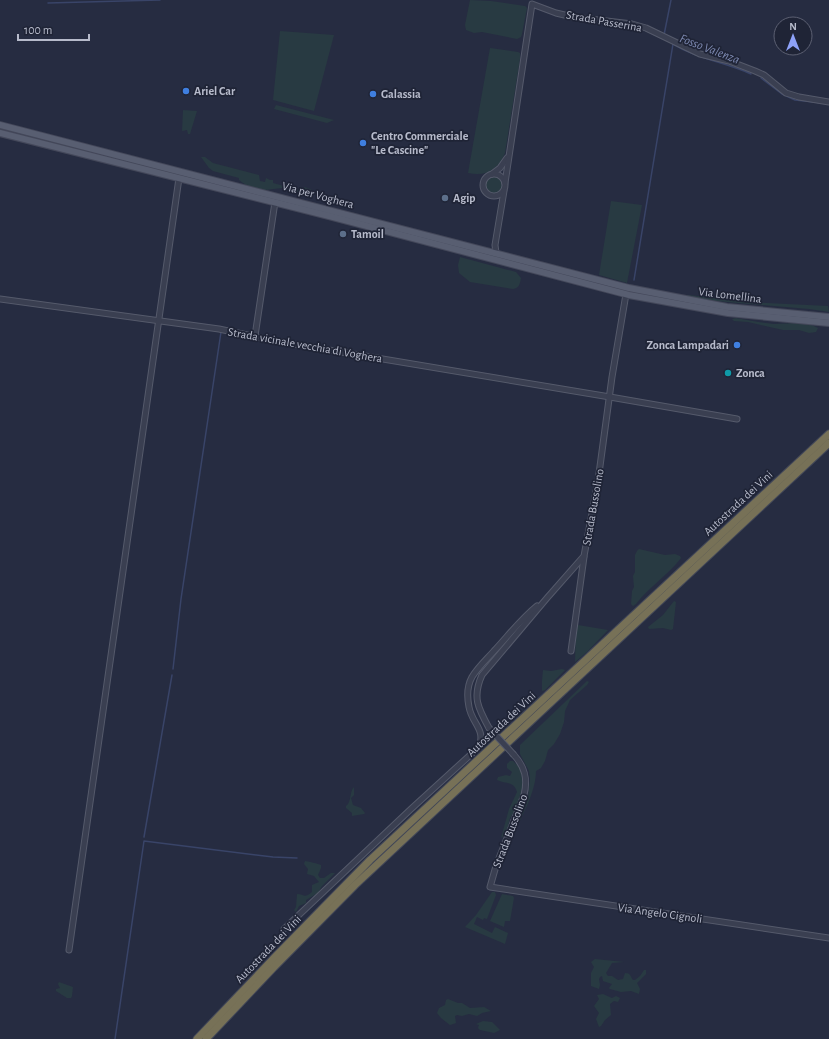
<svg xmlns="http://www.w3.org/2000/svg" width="829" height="1039" viewBox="0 0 829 1039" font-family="'Alegreya Sans',sans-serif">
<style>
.green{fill:#283a42}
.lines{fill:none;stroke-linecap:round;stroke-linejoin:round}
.stream{stroke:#394468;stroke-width:1.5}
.minor-casing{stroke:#555a6b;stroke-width:7}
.major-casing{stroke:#44485a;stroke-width:8}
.highway-casing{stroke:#424758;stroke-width:9}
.minor{stroke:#3a3f51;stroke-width:5}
.major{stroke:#585e71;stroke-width:6}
.highway{stroke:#777157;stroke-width:7}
.minor-bridge-casing{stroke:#555a6b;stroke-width:7;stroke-linecap:butt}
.minor-bridge{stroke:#3a3f51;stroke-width:5}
.shop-dot{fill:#3f7fe0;stroke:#1f2436;stroke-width:1.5}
.service-dot{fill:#5c6f8a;stroke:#1f2436;stroke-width:1.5}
.culture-dot{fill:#0f9aa8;stroke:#1f2436;stroke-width:1.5}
.labels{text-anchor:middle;stroke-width:3.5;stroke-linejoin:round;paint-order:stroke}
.street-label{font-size:12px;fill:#b7bbcb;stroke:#1f2436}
.poi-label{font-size:12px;font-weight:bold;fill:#b7bbcb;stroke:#1f2436;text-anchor:start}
.water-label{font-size:13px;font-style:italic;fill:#7e8ab2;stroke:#1f2436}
</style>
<rect width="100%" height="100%" fill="#262c41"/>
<g class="green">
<polygon points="470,0 491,1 525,6 527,8 522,34 521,37 517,39 482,32 474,33 466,30 465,25"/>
<polygon points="280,31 334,35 314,111 273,100"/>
<path d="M490,48l28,4 2,1v6l-15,94c-7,17 -19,24 -37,20z"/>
<polygon points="276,105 334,120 327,123 274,109"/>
<polygon points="183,110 197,111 190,134 188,134 187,130 182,131"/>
<polygon points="201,157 205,157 213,163 259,175 260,181 265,182 266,178 270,180 273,180 273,183 303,191 304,187 310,189 315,192 313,196 282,188 265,190 247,186 239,180 239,178 213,171 209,168"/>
<circle cx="494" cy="185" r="8"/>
<polygon points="611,201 642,205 627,283 599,275"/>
<path d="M460,257l56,15 5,6c-1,6 -2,10 -8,11l-43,-7 -11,-9 -1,-8z"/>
<polygon points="689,295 748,302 828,306 829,312 809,309 716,301 685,296"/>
<path d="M736,318c12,2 26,5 38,6 15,0 30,-4 44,4l-2,4 -7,1 -10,-3h-16l-35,-8 -14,-1 -2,-2z"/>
<path d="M639,549l26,6 10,-1 5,2 1,2c-13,17 -32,29 -45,46l-3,2 -2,-2 1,-13 2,-4 -1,-11 2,-4v-17l2,-4z"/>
<polygon points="674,601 676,602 673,629 671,630 663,628 649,629 648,627 663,615"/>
<polygon points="578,625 608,630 587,652 575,662 576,626"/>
<polygon points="562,669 565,670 545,690 542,691 542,681 543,670 551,671"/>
<path d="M587,681l2,1 -2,3 -17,15 -5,11 -1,11 -4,12 -6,10 -6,6 -3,11 -4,7 -5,3c0,21 -15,47 -24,66l3,-12 13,-27 2,-19 -1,-8 -9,-17v-9z"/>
<path d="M510,761h3l8,8 2,20 -2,13 -11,16 -4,16 -5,4 8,-29 8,-17c-3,-11 -12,-8 -20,-12l1,-3 8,-2 4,1 2,-4 -5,-4v-4z"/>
<path d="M354,787v8l-3,3 2,7 8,3 4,5 -1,1 -12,2v-3l-6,-5v-2c6,-4 3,-14 8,-19z"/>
<path d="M305,861c2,0 14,3 16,4v3l-3,7 2,3h4l7,-5h4l-13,13 -4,7 -12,7v3l-7,3 -3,6 -2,-2 2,-3 1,-13c7,0 7,5 15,-2v-7l7,-3 -5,-6 -7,-2 1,-5 -4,-5z"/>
<polygon points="492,892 495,892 496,895 487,919 484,918 483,920 477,917 474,924 492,933 495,927 508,933 505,944 465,927 476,915"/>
<polygon points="502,894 513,896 514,898 510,921 505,921 504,927 490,921"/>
<path d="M595,959l29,3 -12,1 -6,10 2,3h4l6,4 5,-1 2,-6c6,0 5,3 8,7h2l5,-4 4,-6h2v4l-9,9 3,6 -1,5 -8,-3 -10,1 -11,-3 -1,-1 3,-4 -9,-3 -1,-5 -2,1 -1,2 1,6 -1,4 -8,-3v-13l3,-6 -3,-5z"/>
<polygon points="59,982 73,987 72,996 71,998 67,998 56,991 56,989 60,988 58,984"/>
<polygon points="603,994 612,998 616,996 620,998 618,1002 614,1001 610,1004 611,1015 605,1020 601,1026 599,1027 596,1019 599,1013 594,1006 599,999 597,995"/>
<polygon points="448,999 458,1003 462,1003 470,1008 484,1007 491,1011 482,1013 477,1016 469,1014 462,1016 457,1015 455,1016 456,1023 450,1025 441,1018 437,1013 439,1008 445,1005 446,1000"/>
<polygon points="483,1021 492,1022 500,1030 494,1033 480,1030 478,1028 479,1025 476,1024"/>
</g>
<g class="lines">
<g class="stream">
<polyline points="48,3 160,0"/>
<polyline points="664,35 671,0"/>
<path d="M673,44c24,15 52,18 78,30"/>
<polyline points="761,78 782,94 795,100 823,103"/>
<polyline points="634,280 673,44"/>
<polyline points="173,669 181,599 221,332"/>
<polyline points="144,837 172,675"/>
<polyline points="115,1039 144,841 273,857 297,858"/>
</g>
<g class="minor-casing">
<g id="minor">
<polyline points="492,174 500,168 507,158"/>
<circle cx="494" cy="185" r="11"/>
<polyline points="505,183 532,4 556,13 573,17 632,24 646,28 700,54 729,61 755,71 764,75 786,93 799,97 829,102"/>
<polyline points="496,253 495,245 504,191"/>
<polyline points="0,299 219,329 275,341 610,397 737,419"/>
<polyline points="255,336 275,202"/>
<polyline points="571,651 584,557"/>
<path d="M489,728c-11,-20 -17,-31 -7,-53l65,-77 37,-42 14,-75 14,-104 14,-83"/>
<path d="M514,755c11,12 14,24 10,40l-28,71 -6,21 339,51"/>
<path d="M284,929l127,-120 68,-62c7,-18 -7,-23 -10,-40 -2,-10 -2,-21 3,-30 6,-10 15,-18 22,-26 14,-15 27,-32 43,-45"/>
<polyline points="69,950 179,178"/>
</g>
</g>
<g class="major-casing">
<g id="major">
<polyline points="0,125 629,288 727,307 829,317"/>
<polyline points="0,133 329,216 629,295 728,313 829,323"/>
</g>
</g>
<g class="highway-casing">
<g id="highway">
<polyline points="197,1039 275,957 370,860 829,434"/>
<polyline points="206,1039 274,967 355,885 829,443"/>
</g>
</g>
<use href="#minor" class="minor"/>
<use href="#major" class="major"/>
<use href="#highway" class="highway"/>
<g class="minor-bridge-casing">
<polyline id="minor-bridge" points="489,728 514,755"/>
</g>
<use href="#minor-bridge" class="minor-bridge"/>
</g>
<g class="shop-dot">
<circle cx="186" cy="91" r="4"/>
<circle cx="373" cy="94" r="4"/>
<circle cx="363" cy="143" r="4"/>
<circle cx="737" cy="345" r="4"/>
</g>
<g class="service-dot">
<circle cx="445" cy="198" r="4"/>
<circle cx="343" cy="234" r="4"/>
</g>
<circle class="culture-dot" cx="728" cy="373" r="4"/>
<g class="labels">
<g class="street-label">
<text transform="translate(604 21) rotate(10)" y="4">Strada Passerina</text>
<text transform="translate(318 195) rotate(15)" y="4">Via per Voghera</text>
<text transform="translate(730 295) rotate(7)" y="4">Via Lomellina</text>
<text transform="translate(305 345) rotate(10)" y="4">Strada vicinale vecchia di Voghera</text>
<text transform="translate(738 503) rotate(-43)" y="4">Autostrada dei Vini</text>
<text transform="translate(593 507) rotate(-80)" y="4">Strada Bussolino</text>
<text transform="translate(501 724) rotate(-43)" y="4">Autostrada dei Vini</text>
<text transform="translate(510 831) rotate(-69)" y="4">Strada Bussolino</text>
<text transform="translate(660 913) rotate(8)" y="4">Via Angelo Cignoli</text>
<text transform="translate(268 949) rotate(-46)" y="4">Autostrada dei Vini</text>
</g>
<g class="poi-label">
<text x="194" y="95">Ariel Car</text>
<text x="381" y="98">Galassia</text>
<text x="371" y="140">Centro Commerciale<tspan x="371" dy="14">"Le Cascine"</tspan></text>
<text x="453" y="202">Agip</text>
<text x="351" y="238">Tamoil</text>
<text x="729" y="349" text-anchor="end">Zonca Lampadari</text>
<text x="736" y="377">Zonca</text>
</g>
<g class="water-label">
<text transform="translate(710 48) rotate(21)" y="5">Fosso Valenza</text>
</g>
</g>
<g transform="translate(793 36)"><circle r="19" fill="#1f2436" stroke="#5c6072"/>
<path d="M0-3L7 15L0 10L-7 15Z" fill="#8ea2f9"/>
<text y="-6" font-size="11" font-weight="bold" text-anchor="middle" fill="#b7bbcb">N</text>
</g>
<path d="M18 34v6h71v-6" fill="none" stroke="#b7bbcb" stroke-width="2"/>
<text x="24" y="34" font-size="12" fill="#b7bbcb" stroke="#1f2436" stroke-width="3" paint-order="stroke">100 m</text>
</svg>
